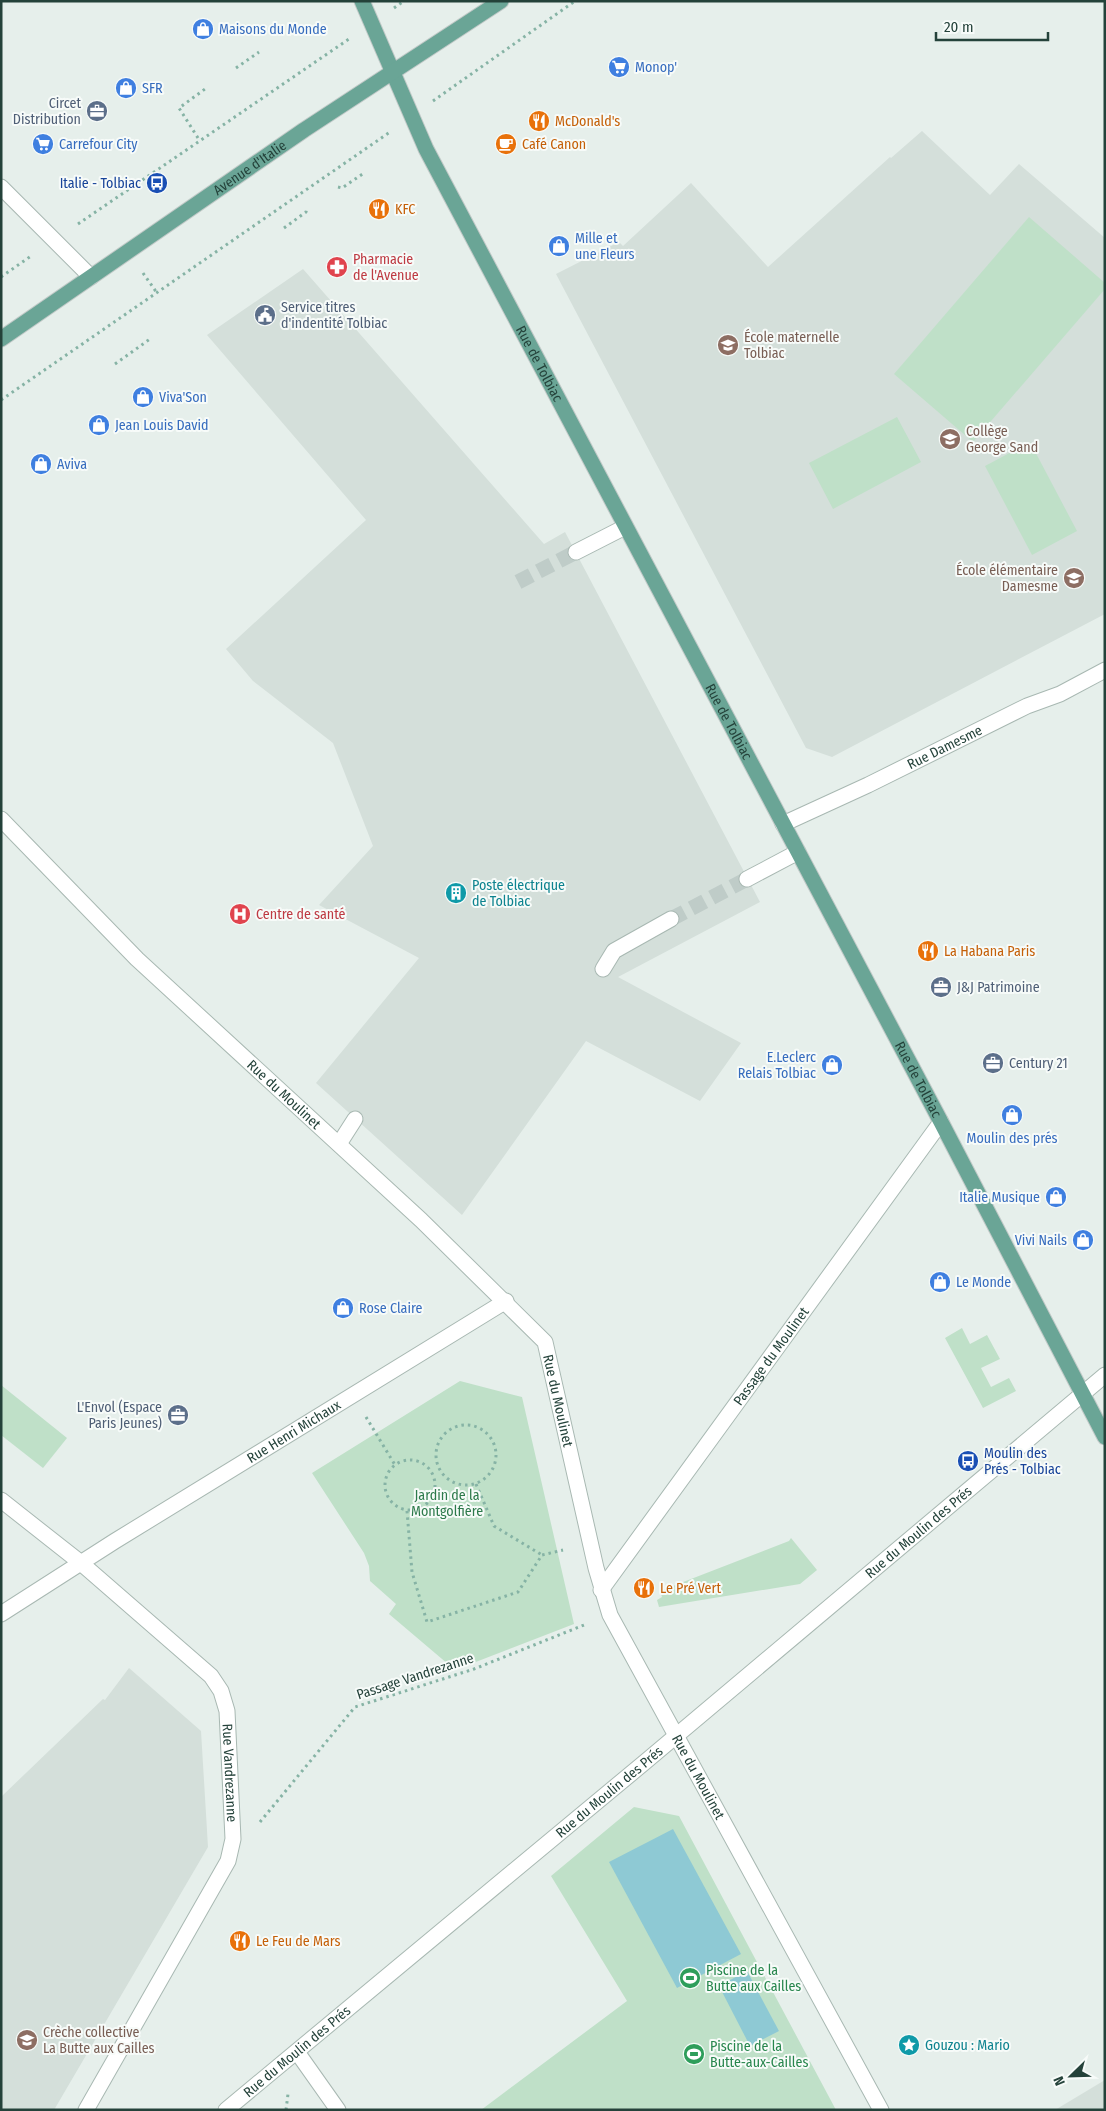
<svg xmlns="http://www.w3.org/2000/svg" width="1106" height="2111" viewBox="0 0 1106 2111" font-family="'Fira Sans Condensed',sans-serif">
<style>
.built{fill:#d4dfda}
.green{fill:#bfe0c8}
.water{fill:#8ec9d4}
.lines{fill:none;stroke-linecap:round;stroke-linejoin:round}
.minor-tunnel{stroke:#bfccc8;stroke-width:15;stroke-dasharray:15 8;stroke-linecap:butt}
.minor-casing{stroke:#a8b8b2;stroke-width:17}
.major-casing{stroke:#c2cac8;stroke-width:17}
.path{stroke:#86b3a5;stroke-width:3;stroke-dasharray:2.5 4;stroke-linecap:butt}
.minor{stroke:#fff;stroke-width:15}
.major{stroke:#6aa596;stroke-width:15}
.labels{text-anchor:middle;stroke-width:4;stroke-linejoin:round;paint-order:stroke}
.shop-label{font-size:14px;fill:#366cbe;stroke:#f7fbf9;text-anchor:start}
.service-label{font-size:14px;fill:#4e5e75;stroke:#f7fbf9;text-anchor:start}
.food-label{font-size:14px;fill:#c56008;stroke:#f7fbf9;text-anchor:start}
.street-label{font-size:14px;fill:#24423a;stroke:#f7fbf9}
.transit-label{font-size:14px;fill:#164399;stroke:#f7fbf9;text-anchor:end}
.health-label{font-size:14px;fill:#be3a42;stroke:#f7fbf9;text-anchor:start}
.education-label{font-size:14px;fill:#785e54;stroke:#f7fbf9;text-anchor:start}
.culture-label{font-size:14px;fill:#0d838f;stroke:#f7fbf9;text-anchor:start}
.park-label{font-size:14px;fill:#2d7a4b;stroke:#f7fbf9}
.leisure-label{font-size:14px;fill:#27864d;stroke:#f7fbf9;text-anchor:start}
</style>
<rect width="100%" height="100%" fill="#e6efeb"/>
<g class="built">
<polygon points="922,131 990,195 1019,164 1105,238 1105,614 832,757 806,748 556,274 619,242 623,246 691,183 768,267 890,157 891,158"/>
<polygon points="303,269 544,544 565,532 760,902 618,977 741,1043 700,1101 586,1041 462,1215 316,1083 419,958 319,905 373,846 333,743 253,681 226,649 366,520 207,335"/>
<polygon points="129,1668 201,1731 208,1847 54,2110 1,2110 1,1797 103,1699 105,1700"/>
<polygon points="1105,2080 1105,2110 1055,2110"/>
</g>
<g class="green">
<polygon points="1029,217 1105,283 1105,289 973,442 894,374"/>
<polygon points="897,417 921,462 833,509 809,463"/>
<polygon points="1030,442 1077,531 1032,555 985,466"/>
<polygon points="962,1328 970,1344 987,1335 1000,1359 981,1368 991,1387 1009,1378 1016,1391 983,1408 945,1338"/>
<polygon points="460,1381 522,1397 574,1624 455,1670 389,1614 396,1604 370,1581 369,1566 364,1553 312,1473"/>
<polygon points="1,1385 67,1438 43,1468 1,1435"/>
<polygon points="791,1538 817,1570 800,1584 659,1607 657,1600 662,1597 660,1591 789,1541"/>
<polygon points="634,1807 679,1816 836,2110 481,2110 627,2001 551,1876"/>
</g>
<g class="water">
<polygon points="673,1829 741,1954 677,1988 609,1862"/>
<polygon points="747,1971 779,2031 750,2046 719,1986"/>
</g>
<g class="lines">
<g class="minor-tunnel">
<polyline points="518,582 576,552"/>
<polyline points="671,919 747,879"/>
</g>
<g class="minor-casing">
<g id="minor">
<polyline points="1,187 91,277"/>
<polyline points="576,552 625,527"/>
<path id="s1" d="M1,819l136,140 284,261 124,122 51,226 14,47 271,495"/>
<path id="s2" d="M783,824l85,-39 159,-79 33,-12 45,-24"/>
<polyline points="747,879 798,852"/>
<polyline points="603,969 614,951 671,919"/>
<polyline points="339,1144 355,1119"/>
<path id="s3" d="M1,1500l80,63 130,113 10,15 6,20 6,128 -5,22 -142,249"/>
<path id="s4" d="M601,1590l340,-468"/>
<path id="s5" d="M1,1614l114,-73 391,-240"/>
<polyline points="297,2052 338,2110"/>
<path id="s6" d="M226,2110l419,-348 460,-387"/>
</g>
</g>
<g class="major-casing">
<g id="major">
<path id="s7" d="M362,1l64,148 515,973 164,315"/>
<path id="s8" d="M1,339l303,-209 197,-129"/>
</g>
</g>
<g class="path">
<polyline points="394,8 404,1"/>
<polyline points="236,68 259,52"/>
<polyline points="433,101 575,1"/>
<polyline points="198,138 179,108 205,89"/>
<polyline points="338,187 342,188 364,173"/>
<polyline points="78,224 349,39"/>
<polyline points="284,228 306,212 307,208"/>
<polyline points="143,273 157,293"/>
<polyline points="1,277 31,256"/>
<polyline points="115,364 150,339"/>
<polyline points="1,400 390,132"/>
<polyline points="366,1417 395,1465"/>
<circle cx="466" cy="1455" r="30"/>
<circle cx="410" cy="1485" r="25"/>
<polyline points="476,1484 494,1526 542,1555"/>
<polyline points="407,1511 412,1572 427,1622 518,1592 542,1555 563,1550"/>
<polyline points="260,1822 355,1707 474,1669 584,1625"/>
<polyline points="286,2110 288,2094"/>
</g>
<use href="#minor" class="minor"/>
<use href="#major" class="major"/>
</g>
<defs>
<g id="shop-disc" transform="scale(1.125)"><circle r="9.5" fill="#3f7fe0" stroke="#f7fbf9"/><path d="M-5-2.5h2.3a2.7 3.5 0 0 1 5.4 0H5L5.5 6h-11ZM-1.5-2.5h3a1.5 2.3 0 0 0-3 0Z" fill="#fff"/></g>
<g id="supermarket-disc" transform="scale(1.125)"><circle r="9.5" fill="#3f7fe0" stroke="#f7fbf9"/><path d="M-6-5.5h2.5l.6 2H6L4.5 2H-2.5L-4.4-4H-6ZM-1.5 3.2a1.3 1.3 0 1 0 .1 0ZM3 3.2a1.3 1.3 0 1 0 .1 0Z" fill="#fff"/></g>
<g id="office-disc" transform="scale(1.125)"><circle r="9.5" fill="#5c6f8a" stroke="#f7fbf9"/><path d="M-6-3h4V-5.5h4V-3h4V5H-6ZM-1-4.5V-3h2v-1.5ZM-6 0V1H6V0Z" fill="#fff"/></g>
<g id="restaurant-disc" transform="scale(1.125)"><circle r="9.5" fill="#e8710a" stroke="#f7fbf9"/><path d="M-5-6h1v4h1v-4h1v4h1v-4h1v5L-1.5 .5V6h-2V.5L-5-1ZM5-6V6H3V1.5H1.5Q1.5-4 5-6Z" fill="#fff"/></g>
<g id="cafe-disc" transform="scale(1.125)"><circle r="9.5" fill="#e8710a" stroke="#f7fbf9"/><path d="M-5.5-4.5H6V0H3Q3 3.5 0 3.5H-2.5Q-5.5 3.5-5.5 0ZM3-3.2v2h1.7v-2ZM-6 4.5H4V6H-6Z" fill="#fff"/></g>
<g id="bus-disc" transform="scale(1.125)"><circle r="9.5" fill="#1a4fb4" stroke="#f7fbf9"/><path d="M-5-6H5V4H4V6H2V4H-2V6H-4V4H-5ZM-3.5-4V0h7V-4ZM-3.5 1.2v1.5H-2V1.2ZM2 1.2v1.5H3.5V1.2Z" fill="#fff"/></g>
<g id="pharmacy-disc" transform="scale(1.125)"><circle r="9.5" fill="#e0444e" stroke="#f7fbf9"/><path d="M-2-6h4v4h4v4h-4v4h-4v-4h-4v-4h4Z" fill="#fff"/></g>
<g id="civic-disc" transform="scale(1.125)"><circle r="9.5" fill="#5c6f8a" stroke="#f7fbf9"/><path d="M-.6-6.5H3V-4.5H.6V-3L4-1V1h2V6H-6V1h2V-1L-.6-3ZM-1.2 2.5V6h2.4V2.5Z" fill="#fff"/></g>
<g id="school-disc" transform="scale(1.125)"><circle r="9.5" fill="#8d6e63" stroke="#f7fbf9"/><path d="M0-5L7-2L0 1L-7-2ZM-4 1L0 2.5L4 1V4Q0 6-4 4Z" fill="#fff"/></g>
<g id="building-disc" transform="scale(1.125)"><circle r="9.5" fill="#0f9aa8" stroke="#f7fbf9"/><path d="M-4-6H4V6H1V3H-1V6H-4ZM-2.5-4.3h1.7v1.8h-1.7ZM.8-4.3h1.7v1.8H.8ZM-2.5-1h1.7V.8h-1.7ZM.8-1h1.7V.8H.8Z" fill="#fff"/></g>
<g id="hospital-disc" transform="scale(1.125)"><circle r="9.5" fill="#e0444e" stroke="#f7fbf9"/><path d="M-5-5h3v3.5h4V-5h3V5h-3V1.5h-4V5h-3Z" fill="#fff"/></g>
<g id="stadium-disc" transform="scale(1.125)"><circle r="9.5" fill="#2e9e5b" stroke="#f7fbf9"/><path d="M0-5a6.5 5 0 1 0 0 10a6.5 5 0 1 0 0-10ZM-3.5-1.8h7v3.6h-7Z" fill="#fff"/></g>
<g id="sight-disc" transform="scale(1.125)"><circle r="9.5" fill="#0f9aa8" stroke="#f7fbf9"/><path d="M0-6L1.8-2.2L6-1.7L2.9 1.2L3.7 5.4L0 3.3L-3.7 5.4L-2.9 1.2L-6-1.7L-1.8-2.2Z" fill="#fff"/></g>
</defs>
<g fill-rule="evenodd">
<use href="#shop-disc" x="203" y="29"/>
<use href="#supermarket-disc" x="619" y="67"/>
<use href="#shop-disc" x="126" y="88"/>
<use href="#office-disc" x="97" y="111"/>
<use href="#restaurant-disc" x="539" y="121"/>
<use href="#supermarket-disc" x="43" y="144"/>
<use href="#cafe-disc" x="506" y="144"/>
<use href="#bus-disc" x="157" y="183"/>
<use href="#restaurant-disc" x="379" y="209"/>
<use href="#shop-disc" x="559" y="246"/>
<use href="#pharmacy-disc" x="337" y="267"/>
<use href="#civic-disc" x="265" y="315"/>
<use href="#school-disc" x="728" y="345"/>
<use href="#shop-disc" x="143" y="397"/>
<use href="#shop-disc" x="99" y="425"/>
<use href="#school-disc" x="950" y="439"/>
<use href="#shop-disc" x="41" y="464"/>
<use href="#school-disc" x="1074" y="578"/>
<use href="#building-disc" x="456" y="893"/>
<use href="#hospital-disc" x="240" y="914"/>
<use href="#restaurant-disc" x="928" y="951"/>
<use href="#office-disc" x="941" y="987"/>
<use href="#office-disc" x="993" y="1063"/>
<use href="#shop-disc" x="832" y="1065"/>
<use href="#shop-disc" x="1012" y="1115"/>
<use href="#shop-disc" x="1056" y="1197"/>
<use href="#shop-disc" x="1083" y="1240"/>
<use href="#shop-disc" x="940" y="1282"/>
<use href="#shop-disc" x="343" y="1308"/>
<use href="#office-disc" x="178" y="1415"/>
<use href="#bus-disc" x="968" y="1461"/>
<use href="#restaurant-disc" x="644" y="1588"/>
<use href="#restaurant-disc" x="240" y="1941"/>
<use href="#stadium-disc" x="690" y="1978"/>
<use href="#school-disc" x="27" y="2040"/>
<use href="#sight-disc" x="909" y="2045"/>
<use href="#stadium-disc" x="694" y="2054"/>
</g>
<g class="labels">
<g class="shop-label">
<text x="219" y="34">Maisons du Monde</text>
<text x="635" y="72">Monop'</text>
<text x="142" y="93">SFR</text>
<text x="59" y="149">Carrefour City</text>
<text x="575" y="243">Mille et<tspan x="575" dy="16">une Fleurs</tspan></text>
<text x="159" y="402">Viva'Son</text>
<text x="115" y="430">Jean Louis David</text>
<text x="57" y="469">Aviva</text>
<text x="816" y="1062" text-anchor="end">E.Leclerc<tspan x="816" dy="16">Relais Tolbiac</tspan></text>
<text x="1012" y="1143" text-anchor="middle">Moulin des prés</text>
<text x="1040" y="1202" text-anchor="end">Italie Musique</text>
<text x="1067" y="1245" text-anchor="end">Vivi Nails</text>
<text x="956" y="1287">Le Monde</text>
<text x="359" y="1313">Rose Claire</text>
</g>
<g class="service-label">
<text x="81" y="108" text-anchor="end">Circet<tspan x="81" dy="16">Distribution</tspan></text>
<text x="281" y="312">Service titres<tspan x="281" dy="16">d'indentité Tolbiac</tspan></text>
<text x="957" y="992">J&amp;J Patrimoine</text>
<text x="1009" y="1068">Century 21</text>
<text x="162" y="1412" text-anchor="end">L'Envol (Espace<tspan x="162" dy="16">Paris Jeunes)</tspan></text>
</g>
<g class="food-label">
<text x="555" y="126">McDonald's</text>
<text x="522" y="149">Café Canon</text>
<text x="395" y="214">KFC</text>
<text x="944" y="956">La Habana Paris</text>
<text x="660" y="1593">Le Pré Vert</text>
<text x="256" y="1946">Le Feu de Mars</text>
</g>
<g class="street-label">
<text dy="5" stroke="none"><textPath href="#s8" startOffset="302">Avenue d'Italie</textPath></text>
<text dy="5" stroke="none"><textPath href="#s7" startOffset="404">Rue de Tolbiac</textPath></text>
<text dy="5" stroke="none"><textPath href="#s7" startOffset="809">Rue de Tolbiac</textPath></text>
<text dy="5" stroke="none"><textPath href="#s2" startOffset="179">Rue Damesme</textPath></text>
<text dy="5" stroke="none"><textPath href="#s7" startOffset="1214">Rue de Tolbiac</textPath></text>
<text dy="5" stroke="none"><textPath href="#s1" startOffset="395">Rue du Moulinet</textPath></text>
<text dy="5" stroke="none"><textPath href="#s4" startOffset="289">Passage du Moulinet</textPath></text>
<text dy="5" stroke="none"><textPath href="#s1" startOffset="815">Rue du Moulinet</textPath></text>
<text dy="5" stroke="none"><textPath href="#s5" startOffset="345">Rue Henri Michaux</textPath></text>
<text dy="5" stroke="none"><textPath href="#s6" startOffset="902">Rue du Moulin des Prés</textPath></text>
<text transform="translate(415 1676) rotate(-18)" y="5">Passage Vandrezanne</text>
<text dy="5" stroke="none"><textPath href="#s3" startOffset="375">Rue Vandrezanne</textPath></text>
<text dy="5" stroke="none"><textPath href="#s1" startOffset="1220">Rue du Moulinet</textPath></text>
<text dy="5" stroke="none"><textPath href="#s6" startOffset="498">Rue du Moulin des Prés</textPath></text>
<text dy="5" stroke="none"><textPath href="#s6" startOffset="92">Rue du Moulin des Prés</textPath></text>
</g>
<g class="transit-label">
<text x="141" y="188">Italie - Tolbiac</text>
<text x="984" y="1458" text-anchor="start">Moulin des<tspan x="984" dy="16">Prés - Tolbiac</tspan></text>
</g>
<g class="health-label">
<text x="353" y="264">Pharmacie<tspan x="353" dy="16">de l'Avenue</tspan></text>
<text x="256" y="919">Centre de santé</text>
</g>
<g class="education-label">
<text x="744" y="342">École maternelle<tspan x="744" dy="16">Tolbiac</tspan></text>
<text x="966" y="436">Collège<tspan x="966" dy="16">George Sand</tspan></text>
<text x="1058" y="575" text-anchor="end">École élémentaire<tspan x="1058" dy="16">Damesme</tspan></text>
<text x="43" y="2037">Crèche collective<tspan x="43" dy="16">La Butte aux Cailles</tspan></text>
</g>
<g class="culture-label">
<text x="472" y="890">Poste électrique<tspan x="472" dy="16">de Tolbiac</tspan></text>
<text x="925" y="2050">Gouzou : Mario</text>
</g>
<g class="park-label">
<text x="447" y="1500">Jardin de la<tspan x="447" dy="16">Montgolfière</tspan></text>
</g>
<g class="leisure-label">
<text x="706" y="1975">Piscine de la<tspan x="706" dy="16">Butte aux Cailles</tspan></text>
<text x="710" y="2051">Piscine de la<tspan x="710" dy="16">Butte-aux-Cailles</tspan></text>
</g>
</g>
<rect width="1106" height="2111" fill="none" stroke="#24423a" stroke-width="5"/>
<g transform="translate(1071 2076) rotate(247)" stroke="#f7fbf9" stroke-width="4" paint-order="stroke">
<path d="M0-4L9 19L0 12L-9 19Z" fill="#24423a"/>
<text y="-8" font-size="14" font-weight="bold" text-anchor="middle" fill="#24423a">N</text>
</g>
<path d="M936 32v8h112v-8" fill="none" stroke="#24423a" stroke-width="2.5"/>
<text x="944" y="32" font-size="15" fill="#24423a" stroke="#f7fbf9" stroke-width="4" paint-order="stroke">20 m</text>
</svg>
